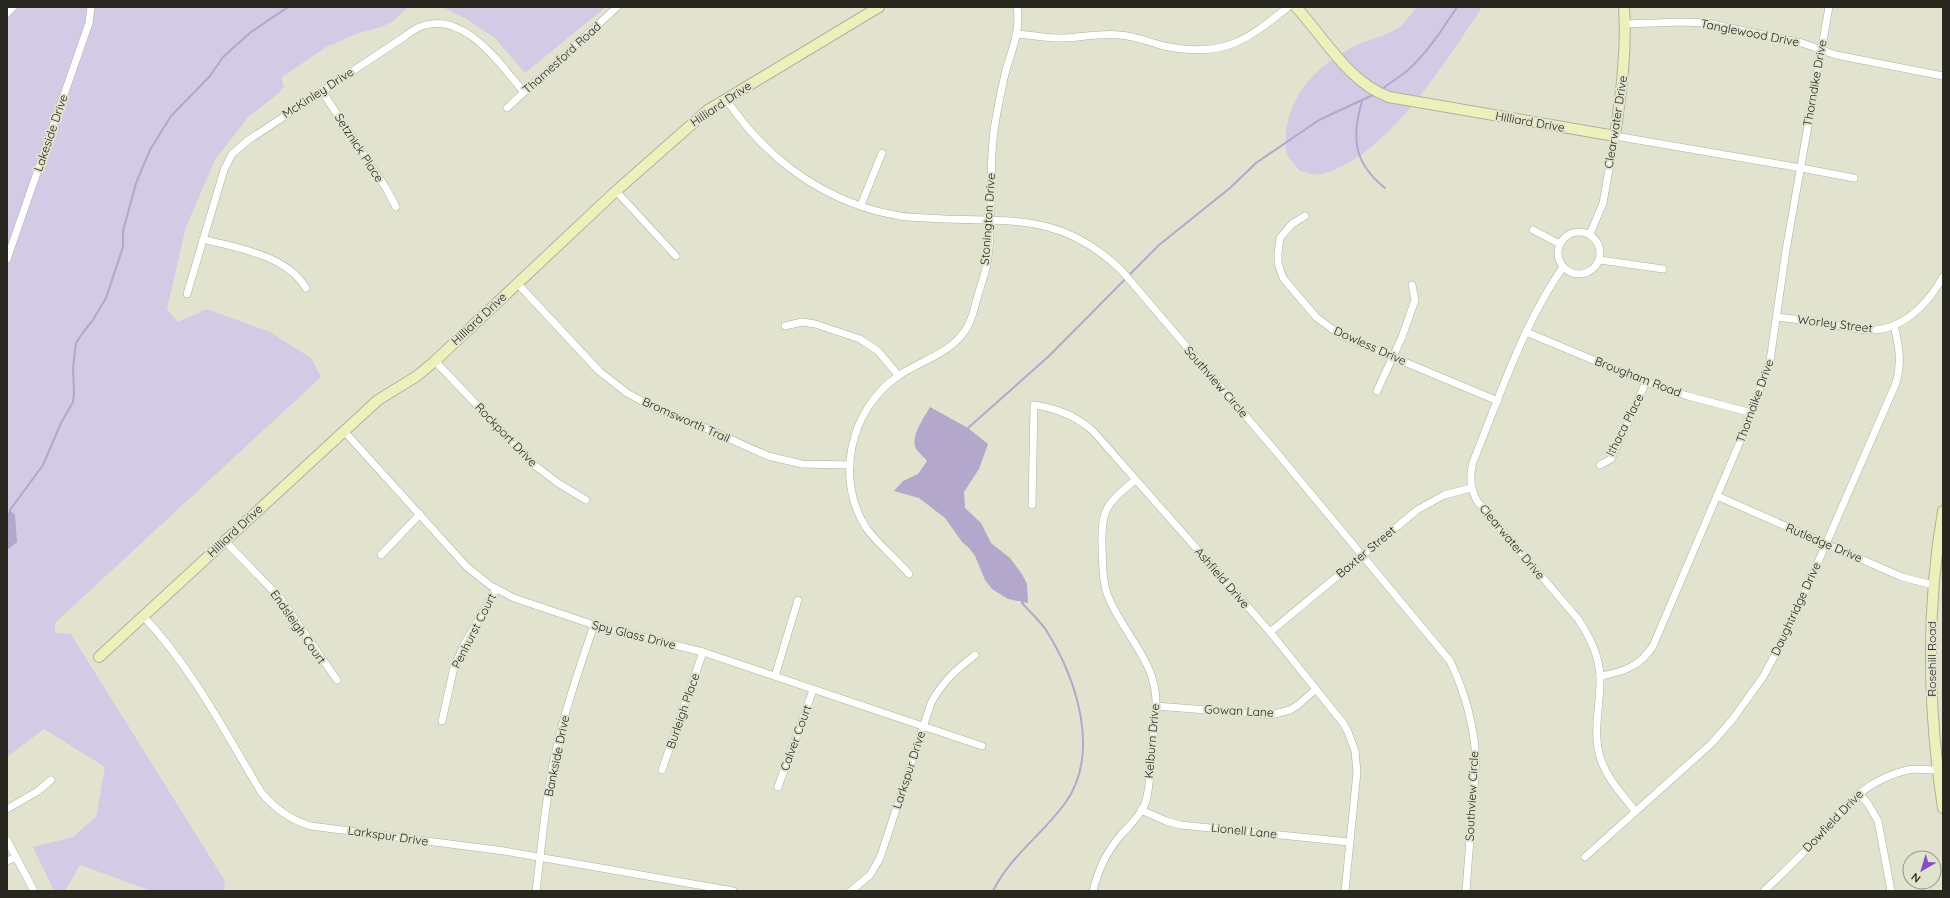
<svg xmlns="http://www.w3.org/2000/svg" width="1950" height="898" viewBox="0 0 1950 898" font-family="Quicksand,sans-serif">
<style>
.green{fill:#d3cae6}
.water{fill:#b3a7cc}
.lines{fill:none;stroke-linecap:round;stroke-linejoin:round}
.stream{stroke:#b3a7cc;stroke-width:2}
.street-casing{stroke:#afb19e;stroke-width:8}
.secondary-casing{stroke:#afb19e;stroke-width:12}
.street{stroke:#fff;stroke-width:7}
.secondary{stroke:#eef0bc;stroke-width:10}
.labels{text-anchor:middle;stroke-width:4;stroke-linejoin:round;paint-order:stroke}
.street-label{font-size:12px;fill:#272720;stroke:#e1e3cf}
</style>
<rect width="100%" height="100%" fill="#e1e3cf"/>
<g class="green">
<polygon points="7,7 408,7 393,21 379,28 361,32 326,47 281,78 284,86 279,93 248,117 215,160 186,227 167,309 178,322 207,309 270,332 311,358 321,377 55,623 55,633 71,634 225,881 224,891 152,891 80,865 65,891 54,891 33,847 73,837 96,817 105,767 44,729 7,757"/>
<polygon points="443,7 606,7 525,73 495,38 466,19"/>
<path d="M1417,7h65c-34,52 -98,154 -161,167 -6,2 -15,-2 -21,-3 -4,-5 -11,-12 -13,-17 -3,-12 -1,-26 2,-37 10,-34 38,-58 70,-73 14,-6 32,-9 44,-20 5,-5 9,-12 14,-17z"/>
</g>
<g class="water">
<path d="M930,407l38,21 20,16 -9,25 -15,23 1,16 16,15 10,20 19,15 12,16 5,10 1,19 -20,-4 -16,-10 -7,-9 -10,-24 -6,-8 -7,-6 -17,-24 -26,-20 -25,-7 9,-10 15,-7 9,-13c-3,-4 -8,-8 -11,-12 -6,-13 8,-31 14,-42z"/>
<polygon points="10,510 15,515 17,542 7,550 7,514"/>
</g>
<g class="lines">
<g class="stream">
<path d="M1382,89c8,-6 17,-12 25,-18 20,-18 35,-41 50,-64"/>
<path d="M1362,101c-11,38 -8,62 23,87"/>
<polyline points="968,429 968,428 1049,356 1159,245 1230,188 1256,163 1319,120 1375,94"/>
<polyline points="10,512 10,510 43,465 61,423 73,402 74,393 73,368 76,343 84,331 93,320 106,298 123,247 123,231 136,183 150,150 171,116 210,76 223,57 251,32 288,7"/>
<path d="M993,891c17,-35 51,-58 73,-89 35,-51 10,-124 -20,-172 -6,-9 -16,-18 -24,-27l1,-1"/>
</g>
<g class="street-casing">
<g id="street">
<polyline points="7,13 13,7"/>
<polyline points="1625,24 1682,22 1707,23 1802,43 1836,55 1943,76"/>
<path d="M1016,34c17,1 33,5 49,4 19,-1 36,-5 55,-3 15,1 29,7 44,11 58,12 81,-4 124,-39"/>
<polyline points="321,90 386,188 396,207"/>
<path d="M725,98c10,14 20,28 32,40 38,41 88,69 143,78 15,2 31,2 46,3 72,2 120,-3 176,52l151,177 177,213c15,31 24,64 26,99l-10,131"/>
<polyline points="507,108 617,7"/>
<polyline points="616,191 676,256"/>
<polyline points="861,205 882,153"/>
<polyline points="1305,216 1292,224 1280,238 1278,253 1278,263 1283,278 1316,317 1340,335 1498,401"/>
<polyline points="1533,230 1560,244"/>
<circle cx="1579" cy="253" r="21"/>
<polyline points="1590,234 1603,203 1615,136 1801,168 1854,178"/>
<path d="M203,239c36,10 82,15 103,49"/>
<polyline points="7,259 89,23 91,7"/>
<polyline points="1600,260 1663,269"/>
<path d="M1563,267c-41,59 -63,129 -90,195 -4,14 -3,26 4,39l101,118c12,18 23,40 22,62 0,27 -8,53 1,79 7,20 22,35 34,51"/>
<polyline points="517,283 599,371 627,393 658,410 692,422 768,456 802,464 850,465"/>
<path d="M187,294l37,-124 8,-16 15,-13 157,-104c5,-4 12,-9 18,-11 44,-15 78,39 102,66"/>
<path d="M1777,317c16,2 33,4 49,6 14,3 29,6 43,7 33,1 59,-26 74,-53"/>
<polyline points="785,326 802,322 815,324 860,339 878,351 898,375"/>
<polyline points="1526,332 1646,382 1688,396 1752,413"/>
<polyline points="435,361 533,464 558,483 586,500"/>
<polyline points="1377,391 1402,337 1415,300 1412,285"/>
<polyline points="344,431 467,567 491,586 514,598 594,625 703,652 982,746"/>
<polyline points="1600,465 1611,459 1646,382"/>
<polyline points="1717,496 1902,577 1933,585"/>
<path d="M1032,505l2,-100c23,3 42,11 59,26l177,201 73,91 5,9 7,19 2,21 -12,119"/>
<polyline points="225,541 281,599 337,680"/>
<polyline points="381,555 420,514"/>
<path d="M909,574c-13,-15 -30,-29 -42,-45 -33,-49 -17,-120 31,-153 25,-17 54,-22 70,-50 5,-10 7,-20 10,-31 3,-10 7,-21 9,-31 8,-48 0,-98 9,-146 3,-16 6,-32 10,-48 6,-20 15,-41 11,-63"/>
<path d="M144,617c48,51 81,115 117,175 14,17 29,28 50,34l193,25 229,40"/>
<polyline points="1270,632 1417,510 1444,495 1471,488"/>
<polyline points="775,676 798,600"/>
<path d="M1600,676c24,-4 40,-10 53,-30l89,-209 28,-76 16,-111 43,-243"/>
<polyline points="1156,706 1270,715 1290,710 1298,705 1315,690"/>
<polyline points="442,721 454,667 465,643 496,589"/>
<polyline points="662,770 703,652"/>
<polyline points="778,787 813,690"/>
<polyline points="1859,793 1868,804 1878,821 1891,891"/>
<polyline points="7,809 38,791 51,780"/>
<polyline points="1141,810 1166,821 1181,825 1349,842"/>
<polyline points="7,840 34,891"/>
<path d="M1585,857l127,-114 20,-23 31,-43 26,-48 107,-246c6,-20 3,-37 -2,-58"/>
<polyline points="7,861 16,857"/>
<path d="M536,891c5,-38 8,-78 15,-116 9,-51 26,-100 43,-150"/>
<path d="M851,891l19,-16 10,-17 51,-155c11,-21 26,-34 44,-48"/>
<path d="M1093,891c5,-21 13,-39 28,-56 8,-9 19,-19 24,-31 5,-15 5,-32 6,-48 2,-17 4,-34 5,-51 1,-44 -33,-71 -48,-109 -6,-15 -5,-31 -6,-48 -1,-40 4,-43 33,-68"/>
<path d="M1764,891c16,-15 32,-31 48,-47 31,-33 47,-62 95,-74 9,-2 20,0 30,0"/>
</g>
</g>
<g class="secondary-casing">
<g id="secondary">
<path d="M1296,7c28,30 53,76 93,90l226,39c6,-43 12,-85 9,-129"/>
<path d="M1943,511c-17,98 -15,199 0,297"/>
<polyline points="99,657 378,400 417,376 435,361 616,191 708,110 879,7"/>
</g>
</g>
<use href="#street" class="street"/>
<use href="#secondary" class="secondary"/>
</g>
<g class="labels">
<g class="street-label">
<text transform="translate(1750 33) rotate(11)" y="4">Tanglewood Drive</text>
<text transform="translate(562 58) rotate(-42)" y="4">Thamesford Road</text>
<text transform="translate(1815 83) rotate(-80)" y="4">Thorndike Drive</text>
<text transform="translate(318 93) rotate(-33)" y="4">McKinley Drive</text>
<text transform="translate(721 104) rotate(-34)" y="4">Hilliard Drive</text>
<text transform="translate(1530 122) rotate(10)" y="4">Hilliard Drive</text>
<text transform="translate(1616 122) rotate(-81)" y="4">Clearwater Drive</text>
<text transform="translate(51 133) rotate(-71)" y="4">Lakeside Drive</text>
<text transform="translate(359 148) rotate(57)" y="4">Setznick Place</text>
<text transform="translate(988 219) rotate(-86)" y="4">Stonington Drive</text>
<text transform="translate(479 319) rotate(-43)" y="4">Hilliard Drive</text>
<text transform="translate(1835 324) rotate(7)" y="4">Worley Street</text>
<text transform="translate(1370 346) rotate(24)" y="4">Dowless Drive</text>
<text transform="translate(1638 377) rotate(21)" y="4">Brougham Road</text>
<text transform="translate(1216 382) rotate(49)" y="4">Southview Circle</text>
<text transform="translate(1755 401) rotate(-70)" y="4">Thorndike Drive</text>
<text transform="translate(686 420) rotate(24)" y="4">Bromsworth Trail</text>
<text transform="translate(1625 425) rotate(-63)" y="4">Ithaca Place</text>
<text transform="translate(506 435) rotate(46)" y="4">Rockport Drive</text>
<text transform="translate(235 531) rotate(-43)" y="4">Hilliard Drive</text>
<text transform="translate(1512 542) rotate(50)" y="4">Clearwater Drive</text>
<text transform="translate(1824 543) rotate(23)" y="4">Rutledge Drive</text>
<text transform="translate(1366 552) rotate(-40)" y="4">Baxter Street</text>
<text transform="translate(1222 578) rotate(49)" y="4">Ashfield Drive</text>
<text transform="translate(1796 609) rotate(-65)" y="4">Daughtridge Drive</text>
<text transform="translate(298 627) rotate(55)" y="4">Endsleigh Court</text>
<text transform="translate(474 631) rotate(-63)" y="4">Penhurst Court</text>
<text transform="translate(634 635) rotate(14)" y="4">Spy Glass Drive</text>
<text transform="translate(1932 659) rotate(-90)" y="4">Rosehill Road</text>
<text transform="translate(683 711) rotate(-71)" y="4">Burleigh Place</text>
<text transform="translate(1239 711) rotate(3)" y="4">Gowan Lane</text>
<text transform="translate(796 738) rotate(-70)" y="4">Calver Court</text>
<text transform="translate(1152 741) rotate(-85)" y="4">Kelburn Drive</text>
<text transform="translate(557 756) rotate(-78)" y="4">Bankside Drive</text>
<text transform="translate(909 770) rotate(-72)" y="4">Larkspur Drive</text>
<text transform="translate(1472 796) rotate(-87)" y="4">Southview Circle</text>
<text transform="translate(1833 821) rotate(-46)" y="4">Dowfield Drive</text>
<text transform="translate(1244 831) rotate(6)" y="4">Lionell Lane</text>
<text transform="translate(388 836) rotate(8)" y="4">Larkspur Drive</text>
</g>
</g>
<rect width="1950" height="898" fill="none" stroke="#272720" stroke-width="16"/>
<g transform="translate(1922 870) rotate(218)"><circle r="19" fill="#e1e3cf" stroke="#979889"/>
<path d="M0-3L7 15L0 10L-7 15Z" fill="#824fc7"/>
<text y="-6" font-size="11" font-weight="bold" text-anchor="middle" fill="#272720">N</text>
</g>
</svg>
